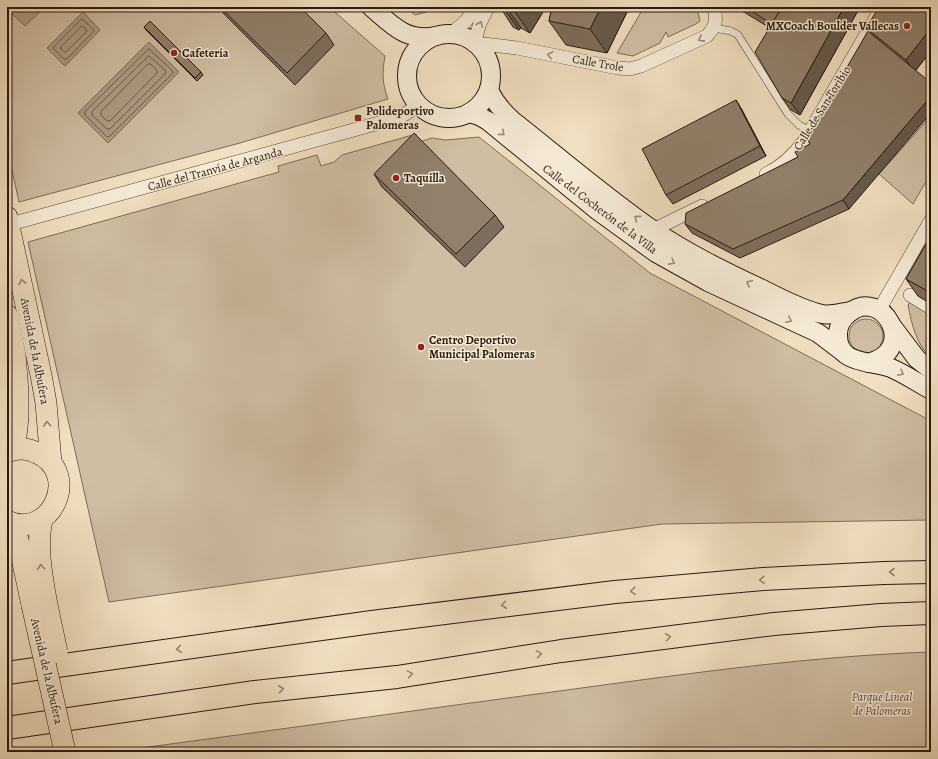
<svg xmlns="http://www.w3.org/2000/svg" width="938" height="759" viewBox="0 0 938 759" font-family="Alegreya,serif">
<style>
.green{fill:#cfbea3;stroke:#7c6c59}
.water{fill:#ad9c84;stroke:#796855}
.lines{fill:none;stroke-linecap:round;stroke-linejoin:round}
.shore{stroke:#6c5a4a;stroke-width:1}
.lane-casing{stroke:#5c4b3c;stroke-width:8}
.street-casing{stroke:#5c4b3c;stroke-width:14}
.secondary-casing{stroke:#2a190f;stroke-width:20}
.primary-casing{stroke:#2a190f;stroke-width:22}
.highway-casing{stroke:#2a190f;stroke-width:24}
.lane{stroke:#f6ebd7;stroke-width:7}
.street{stroke:#f6ebd7;stroke-width:13}
.secondary{stroke:#f6ebd7;stroke-width:18}
.primary{stroke:#f1e0c1;stroke-width:21}
.highway{stroke:#f1e0c1;stroke-width:22}
.primary-bridge-casing{stroke:#2a190f;stroke-width:22;stroke-linecap:butt}
.primary-bridge{stroke:#f1e0c1;stroke-width:21}
.wall{fill:#7d6e5d;stroke:#2a190f}
.shaded-wall{fill:#665a4c;stroke:#2a190f}
.building{fill:#91806c;stroke:#2a190f}
.oneway{stroke:#9a8c7d}
.oneway2{stroke:#978671}
.poi-dot{fill:#8f2418;stroke:#f6ebd7;stroke-width:1.5}
.labels{text-anchor:middle;stroke-width:3;stroke-linejoin:round;paint-order:stroke}
.poi-label{font-size:12px;font-weight:bold;fill:#2a190f;stroke:#f6ebd7;text-anchor:start}
.street-label{font-size:12px;fill:#2a190f;stroke:#f6ebd7}
.park-label{font-size:12px;font-style:italic;fill:#5c4b3b;stroke:#f6ebd7}
</style>
<rect width="100%" height="100%" fill="#f1e0c1"/>
<filter id="stains"><feTurbulence type="fractalNoise" baseFrequency=".005" numOctaves="4"/><feColorMatrix values="0 0 0 0 .2 0 0 0 0 .09 0 0 0 0 .02 0 0 0 .5 -.17"/></filter>
<radialGradient id="worn" r=".72"><stop offset=".6" stop-color="#630" stop-opacity="0"/><stop offset="1" stop-color="#630" stop-opacity=".3"/></radialGradient>
<g class="green">
<path d="M7,7h322l56,49c-3,17 -3,27 3,43l-148,44 -221,59 -12,-55z"/>
<polygon points="406,7 446,7 415,15"/>
<polygon points="644,7 697,7 700,21 696,24 668,37 666,32 660,43 633,56 617,53"/>
<polygon points="931,116 931,173 913,204 879,174"/>
<polygon points="416,134 419,142 432,138 446,140 479,137 650,273 931,421 931,520 662,524 109,602 28,242 279,172 278,166 317,155 321,166 334,162 342,155"/>
<path d="M911,301l20,11v46c-15,-14 -19,-33 -23,-53z"/>
<circle cx="866" cy="336" r="17"/>
<path d="M931,652v100h-808l3,-2c150,-20 299,-41 448,-61 119,-16 238,-33 357,-37z"/>
</g>
<g class="water">
<polygon points="9,7 45,7 25,26 7,9"/>
<polygon points="83,12 100,30 65,66 47,48"/>
<polygon points="149,42 179,72 108,143 78,113"/>
</g>
<g class="lines">
<g class="shore">
<polygon points="82,19 93,29 94,31 67,59 64,59 54,49 54,47"/>
<polygon points="82,26 86,29 87,31 66,52 64,52 61,49 61,47"/>
<polygon points="149,49 172,70 173,73 110,136 107,137 85,115 85,112"/>
<polygon points="149,56 165,70 166,73 110,129 107,129 92,115 92,112"/>
<polygon points="148,64 151,64 157,71 157,73 110,121 107,121 101,115 101,112"/>
</g>
<g class="lane-casing">
<polyline id="lane" points="714,28 731,31 738,35 788,114 799,125 810,131"/>
</g>
<g class="street-casing">
<g id="street">
<path d="M488,7l-8,16 -3,10 -2,10 42,5 101,20 12,1 11,-3 66,-30c9,-10 10,-15 7,-29"/>
<polyline points="451,34 466,21 476,7"/>
<path d="M766,174c17,-8 28,-19 39,-34l77,-133"/>
<polyline points="7,225 390,120 402,116 419,105"/>
<polyline points="653,230 702,206"/>
<polyline points="910,295 931,308"/>
<polyline points="879,310 931,220"/>
</g>
</g>
<g class="secondary-casing">
<g id="secondary">
<path d="M371,7c21,18 35,35 65,29"/>
<circle cx="449" cy="76" r="42"/>
<path d="M489,90c6,13 13,21 23,30 47,37 92,76 141,110 34,23 71,41 107,58 19,9 42,22 62,26 10,2 20,-2 30,-3"/>
<polyline points="469,113 479,116 488,121 598,211 656,253 708,282 818,333 843,352"/>
<polyline points="892,326 917,359 931,370"/>
<path d="M868,363c52,-13 14,-77 -19,-50 -6,5 -11,13 -11,21 -1,32 33,26 53,34 14,6 27,15 40,22"/>
</g>
</g>
<g class="primary-casing">
<g id="primary">
<polyline points="7,217 41,375 46,403 51,463"/>
<polyline points="7,315 15,354 18,392 18,417 16,436 9,451"/>
<path d="M7,452c10,-4 21,-4 30,1 45,20 14,88 -30,68"/>
<path d="M42,519c-6,28 0,58 5,86"/>
<polyline points="9,522 18,540 32,605"/>
</g>
</g>
<g class="highway-casing">
<g id="highway">
<polyline points="7,673 372,622 615,592 763,579 884,573 931,572"/>
<polyline points="7,728 255,692 397,677 561,651 774,624 881,615 931,613"/>
</g>
</g>
<use href="#lane" class="lane"/>
<use href="#street" class="street"/>
<use href="#secondary" class="secondary"/>
<use href="#primary" class="primary"/>
<use href="#highway" class="highway"/>
<g class="primary-bridge-casing">
<g id="primary-bridge">
<polyline points="32,605 65,752"/>
<polyline points="47,605 57,652"/>
</g>
</g>
<use href="#primary-bridge" class="primary-bridge"/>
</g>
<g class="wall">
<polygon points="219,7 300,7 326,33 334,45 295,85 224,14"/>
<polygon points="500,7 546,7 530,33 521,28 519,30 513,27"/>
<polygon points="552,7 632,7 629,12 627,11 627,12 607,53 566,45 549,21"/>
<polygon points="738,7 860,7 800,115 791,110 782,98 770,28 739,9"/>
<polygon points="931,7 931,51 916,70 849,209 740,258 692,233 685,224 798,157 810,144 868,31 866,28"/>
<polygon points="144,27 201,72 203,75 197,81 146,30"/>
<polygon points="736,100 742,110 766,156 673,204 666,195"/>
<polygon points="374,174 495,215 504,227 465,267 382,187"/>
<polygon points="931,235 931,304 918,296 906,279"/>
</g>
<g class="shaded-wall">
<polygon points="503,7 506,7 521,28 519,30"/>
<polygon points="515,7 546,7 530,33 513,9"/>
<polygon points="601,7 624,7 627,12 607,53 590,29"/>
<polygon points="625,7 632,7 629,12"/>
<polygon points="844,7 860,7 800,115 791,103"/>
<polygon points="931,28 931,51 914,72 906,60"/>
<polygon points="931,96 931,113 849,209 843,200"/>
<polygon points="736,100 742,110 766,156 760,146"/>
</g>
<g class="building">
<polygon points="220,7 300,7 326,33 287,73"/>
<polygon points="510,7 515,7 513,9"/>
<polygon points="552,7 601,7 590,29 549,21"/>
<polygon points="745,7 782,7 772,24"/>
<polygon points="782,7 844,7 791,103 782,98 755,52"/>
<polygon points="879,7 931,7 931,28 906,60 866,28"/>
<polygon points="150,21 201,72 195,78 144,27"/>
<polygon points="868,31 931,83 931,96 843,200 733,249 685,224 686,213 798,157 795,152 810,144 806,138"/>
<polygon points="736,100 760,146 666,195 642,149"/>
<polygon points="414,133 495,215 456,254 374,174"/>
<polygon points="931,235 931,293 906,279"/>
</g>
<defs><path id="oneway-chevron" d="M-2-3.5L2.5 0L-2 3.5" fill="none" stroke-width="1.6" stroke-linecap="round" stroke-linejoin="round"/></defs>
<g class="oneway">
<use href="#oneway-chevron" transform="translate(480 24) rotate(-67)"/>
<use href="#oneway-chevron" transform="translate(701 39) rotate(152)"/>
<use href="#oneway-chevron" transform="translate(550 55) rotate(-169)"/>
<use href="#oneway-chevron" transform="translate(502 133) rotate(40)"/>
<use href="#oneway-chevron" transform="translate(637 218) rotate(-143)"/>
<use href="#oneway-chevron" transform="translate(672 262) rotate(29)"/>
<use href="#oneway-chevron" transform="translate(749 283) rotate(-155)"/>
<use href="#oneway-chevron" transform="translate(789 320) rotate(26)"/>
<use href="#oneway-chevron" transform="translate(901 373) rotate(27)"/>
</g>
<g class="oneway2">
<use href="#oneway-chevron" transform="translate(22 282) rotate(-102)"/>
<use href="#oneway-chevron" transform="translate(47 424) rotate(-93)"/>
<use href="#oneway-chevron" transform="translate(41 567) rotate(-94)"/>
<use href="#oneway-chevron" transform="translate(892 572) rotate(180)"/>
<use href="#oneway-chevron" transform="translate(762 580) rotate(176)"/>
<use href="#oneway-chevron" transform="translate(633 591) rotate(175)"/>
<use href="#oneway-chevron" transform="translate(504 605) rotate(173)"/>
<use href="#oneway-chevron" transform="translate(668 637) rotate(-7)"/>
<use href="#oneway-chevron" transform="translate(179 649) rotate(172)"/>
<use href="#oneway-chevron" transform="translate(539 654) rotate(-9)"/>
<use href="#oneway-chevron" transform="translate(410 674) rotate(-9)"/>
<use href="#oneway-chevron" transform="translate(281 689) rotate(-6)"/>
</g>
<g class="poi-dot">
<circle cx="907" cy="26" r="4"/>
<circle cx="174" cy="53" r="4"/>
<rect x="354" y="114" width="8" height="8" rx="2"/>
<circle cx="396" cy="178" r="4"/>
<circle cx="421" cy="347" r="4"/>
</g>
<g class="labels">
<g class="poi-label">
<text x="899" y="30" text-anchor="end">MXCoach Boulder Vallecas</text>
<text x="182" y="57">Cafetería</text>
<text x="366" y="115">Polideportivo<tspan x="366" dy="14">Palomeras</tspan></text>
<text x="404" y="182">Taquilla</text>
<text x="429" y="344">Centro Deportivo<tspan x="429" dy="14">Municipal Palomeras</tspan></text>
</g>
<g class="street-label">
<text transform="translate(598 63) rotate(10)" y="4">Calle Trole</text>
<text transform="translate(822 108) rotate(-58)" y="4">Calle de San Toribio</text>
<text transform="translate(215 169) rotate(-15)" y="4">Calle del Tranvía de Arganda</text>
<text transform="translate(600 209) rotate(37)" y="4">Calle del Cocherón de la Villa</text>
<text transform="translate(35 351) rotate(79)" y="4">Avenida de la Albufera</text>
<text transform="translate(47 671) rotate(77)" y="4">Avenida de la Albufera</text>
</g>
<g class="park-label">
<text x="882" y="701">Parque Lineal<tspan x="882" dy="14">de Palomeras</tspan></text>
</g>
</g>
<rect width="938" height="759" fill="none" stroke="#f1e0c1" stroke-width="24"/>
<rect x="8" y="8" width="922" height="743" fill="none" stroke="#2a190f" stroke-width="2"/>
<rect x="12" y="12" width="914" height="735" fill="none" stroke="#2a190f"/>
<rect width="100%" height="100%" filter="url(#stains)"/>
<rect width="100%" height="100%" fill="url(#worn)"/>
</svg>
